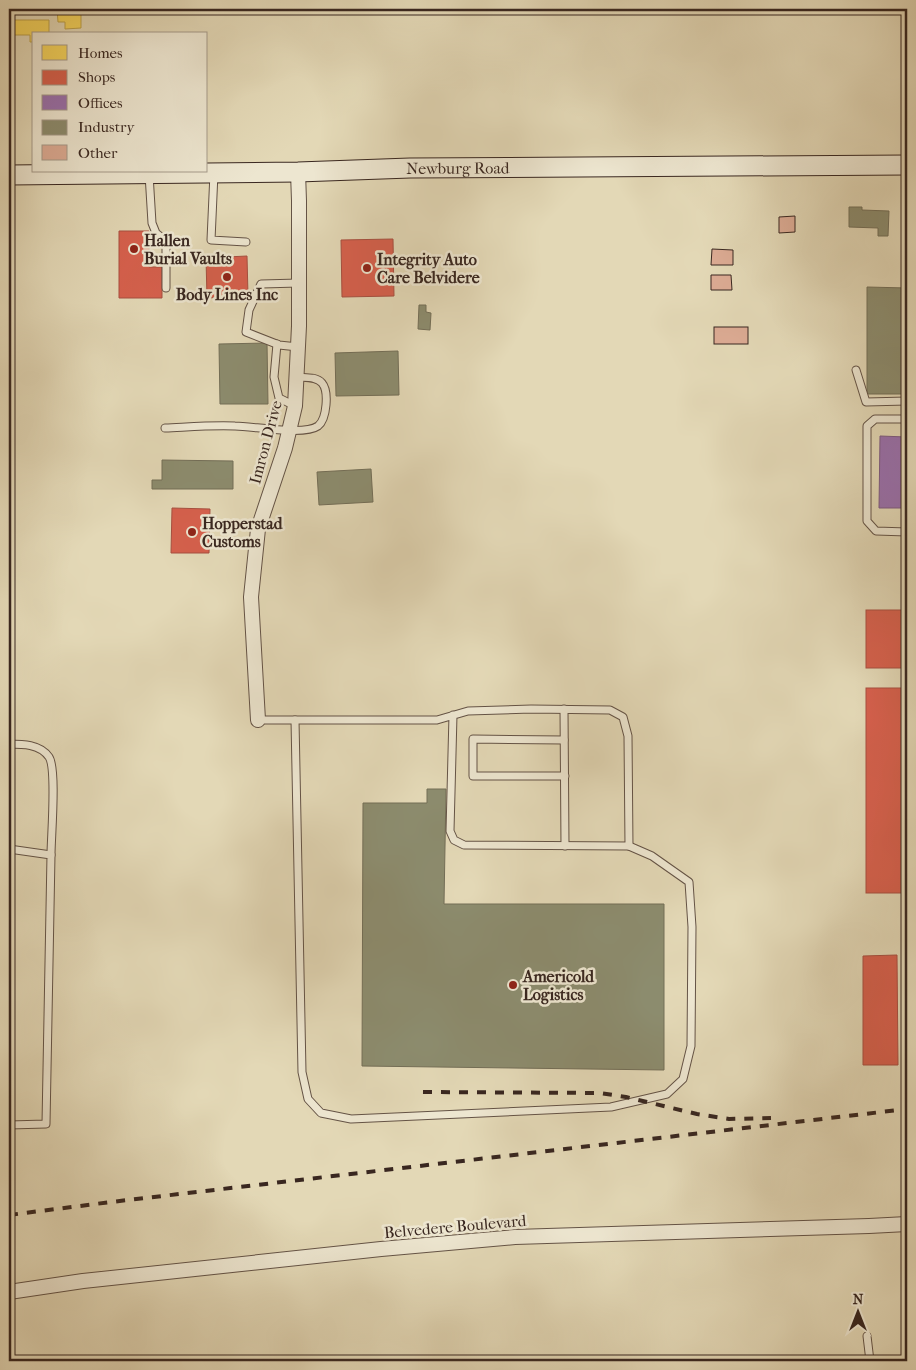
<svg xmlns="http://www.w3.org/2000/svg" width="916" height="1370" viewBox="0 0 916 1370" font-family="'IM FELL French Canon',serif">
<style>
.homes{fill:#f6d55c;stroke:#bda14a}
.shops{fill:#d6604d;stroke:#a74f40}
.offices{fill:#9970ab;stroke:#7c5a81}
.industry{fill:#8c8c6e;stroke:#736e57}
.building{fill:#dcab94;stroke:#392720}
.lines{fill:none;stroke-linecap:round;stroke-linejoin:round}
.service-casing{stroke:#645346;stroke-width:9}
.minor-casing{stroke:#645346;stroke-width:16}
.secondary-casing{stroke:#392720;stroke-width:21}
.service{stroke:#ede6d0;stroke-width:7}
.minor{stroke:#ede6d0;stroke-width:14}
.secondary{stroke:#ede6d0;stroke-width:19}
.rail{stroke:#392720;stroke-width:4;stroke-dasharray:9 9;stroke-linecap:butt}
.poi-dot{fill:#8f2418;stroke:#ede6d0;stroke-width:2}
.labels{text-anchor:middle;stroke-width:5;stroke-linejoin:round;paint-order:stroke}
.street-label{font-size:16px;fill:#392720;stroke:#ede6d0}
.poi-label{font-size:16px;font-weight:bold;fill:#392720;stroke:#ede6d0;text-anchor:start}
</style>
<rect width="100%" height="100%" fill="#e3d8b6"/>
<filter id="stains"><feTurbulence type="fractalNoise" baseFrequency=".004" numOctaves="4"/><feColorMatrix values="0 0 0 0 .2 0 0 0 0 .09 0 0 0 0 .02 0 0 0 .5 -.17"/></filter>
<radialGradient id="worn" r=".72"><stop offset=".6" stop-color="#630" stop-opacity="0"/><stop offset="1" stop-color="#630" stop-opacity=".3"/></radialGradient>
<g class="homes">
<polygon points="57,9 81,9 81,28 65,29 65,22 58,22"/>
<polygon points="9,20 49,20 49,34 34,34 34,42 30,42 30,35 9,35"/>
</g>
<g class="shops">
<polygon points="119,231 149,231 149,267 162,267 162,298 119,298"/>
<polygon points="393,239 394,296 342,297 341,240"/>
<polygon points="247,256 248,296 207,298 206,258"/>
<polygon points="172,508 210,509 209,553 171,553"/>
<rect x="866" y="610" width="41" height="58"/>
<rect x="866" y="688" width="41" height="205"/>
<polygon points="897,955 898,1065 863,1065 863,956"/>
</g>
<polygon class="offices" points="880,436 907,437 907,508 879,508"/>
<g class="industry">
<polygon points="849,207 862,207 862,210 889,211 888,236 878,236 878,228 849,227"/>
<polygon points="867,287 907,288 907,394 867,394"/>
<polygon points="419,305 426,305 426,312 431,313 430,330 418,329"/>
<polygon points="267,343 268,404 220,404 219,344"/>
<polygon points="398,351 399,395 336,396 335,353"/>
<polygon points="162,460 233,461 233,489 152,489 152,480 162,480"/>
<polygon points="371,469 373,502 319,505 317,472"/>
<polygon points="427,789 446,789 444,904 664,904 664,1070 362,1066 363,803 427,803"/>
</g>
<g class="building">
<polygon points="795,216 795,232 779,233 779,217"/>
<polygon points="712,249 733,250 733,265 711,265"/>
<polygon points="711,275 731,275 732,290 711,290"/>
<rect x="714" y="327" width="34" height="17"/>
</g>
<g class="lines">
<g class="service-casing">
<g id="service">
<polyline points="214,173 211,240 246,242"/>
<polyline points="149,174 152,223 156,233 161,237 166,244 166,288"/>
<polyline points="277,344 274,377 279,398 295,406"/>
<polyline points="298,347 279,345 246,332 249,310 261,284 299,283"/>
<polyline points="856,370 866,402 907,401"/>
<polyline points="907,419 875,419 867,426 867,521 876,531 907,532"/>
<path d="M165,428c23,-1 47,-3 70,-2 18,0 69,10 83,0 9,-7 11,-35 4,-43 -6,-7 -17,-5 -26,-6"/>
<polyline points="564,709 565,846"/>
<polyline points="258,720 437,720 468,711 531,709 610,710 623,717 628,736 629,846 464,845 454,840 450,831 453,715"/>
<polyline points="295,720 302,1072 308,1099 321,1113 351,1119 611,1107 667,1094 683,1079 691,1046 692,927 689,882 652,856 629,846"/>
<polyline points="564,740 473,739 473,776 565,776"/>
<path d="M9,744c13,0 31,0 40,13 8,12 2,80 2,98"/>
<polyline points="9,849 51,855 46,1124 9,1125"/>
<polyline points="867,1336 870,1361"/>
</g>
</g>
<g class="minor-casing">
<g id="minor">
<polyline points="258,720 251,597 258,529 285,448 295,406 299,326 299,201 298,172"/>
<polyline points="9,1292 83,1281 381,1249 515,1237 869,1226 907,1224"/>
</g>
</g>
<g class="secondary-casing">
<g id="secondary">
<path id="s1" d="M9,175l289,-3 112,-4 497,-3"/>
</g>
</g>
<use href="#service" class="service"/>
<use href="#minor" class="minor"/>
<use href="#secondary" class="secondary"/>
<g class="rail">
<polyline points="423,1092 600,1093 626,1097 697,1114 729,1119 771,1118"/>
<polyline points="9,1215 111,1202 907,1109"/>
</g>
</g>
<g class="poi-dot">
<circle cx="134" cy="249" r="5"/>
<circle cx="367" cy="268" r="5"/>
<circle cx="227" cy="277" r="5"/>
<circle cx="192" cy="532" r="5"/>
<circle cx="513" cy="985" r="5"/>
</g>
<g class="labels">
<g class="street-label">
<text dy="6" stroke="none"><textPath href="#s1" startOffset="449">Newburg Road</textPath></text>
<text transform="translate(265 442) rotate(-75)" y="6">Imron Drive</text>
<text transform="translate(455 1226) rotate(-5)" y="6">Belvedere Boulevard</text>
</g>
<g class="poi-label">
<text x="144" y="246">Hallen<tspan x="144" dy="18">Burial Vaults</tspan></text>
<text x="377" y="265">Integrity Auto<tspan x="377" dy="18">Care Belvidere</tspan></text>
<text x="227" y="300" text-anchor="middle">Body Lines Inc</text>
<text x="202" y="529">Hopperstad<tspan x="202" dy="18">Customs</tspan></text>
<text x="523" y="982">Americold<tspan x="523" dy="18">Logistics</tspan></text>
</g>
</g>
<rect width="916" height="1370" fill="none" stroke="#e3d8b6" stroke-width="30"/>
<rect x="10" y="10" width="896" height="1350" fill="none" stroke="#392720" stroke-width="2.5"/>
<rect x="15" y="15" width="886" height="1340" fill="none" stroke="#392720"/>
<rect x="32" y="32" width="175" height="140" fill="#ede6d0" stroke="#a59a8a"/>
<rect x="42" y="45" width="25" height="15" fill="#f6d55c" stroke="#a59a8a"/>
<text x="78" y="58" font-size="15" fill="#392720">Homes</text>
<rect x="42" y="70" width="25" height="15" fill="#d6604d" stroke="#a59a8a"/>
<text x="78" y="82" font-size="15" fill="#392720">Shops</text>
<rect x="42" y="95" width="25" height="15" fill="#9970ab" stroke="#a59a8a"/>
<text x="78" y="108" font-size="15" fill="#392720">Offices</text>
<rect x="42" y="120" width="25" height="15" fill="#8c8c6e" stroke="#a59a8a"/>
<text x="78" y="132" font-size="15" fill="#392720">Industry</text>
<rect x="42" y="145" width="25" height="15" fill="#dcab94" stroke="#a59a8a"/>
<text x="78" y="158" font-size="15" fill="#392720">Other</text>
<g transform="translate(858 1312)" stroke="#ede6d0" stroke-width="4" paint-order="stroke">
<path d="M0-4L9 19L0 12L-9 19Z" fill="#392720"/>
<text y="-8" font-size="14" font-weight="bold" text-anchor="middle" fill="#392720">N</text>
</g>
<rect width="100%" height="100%" filter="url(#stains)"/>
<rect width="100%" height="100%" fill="url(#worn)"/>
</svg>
